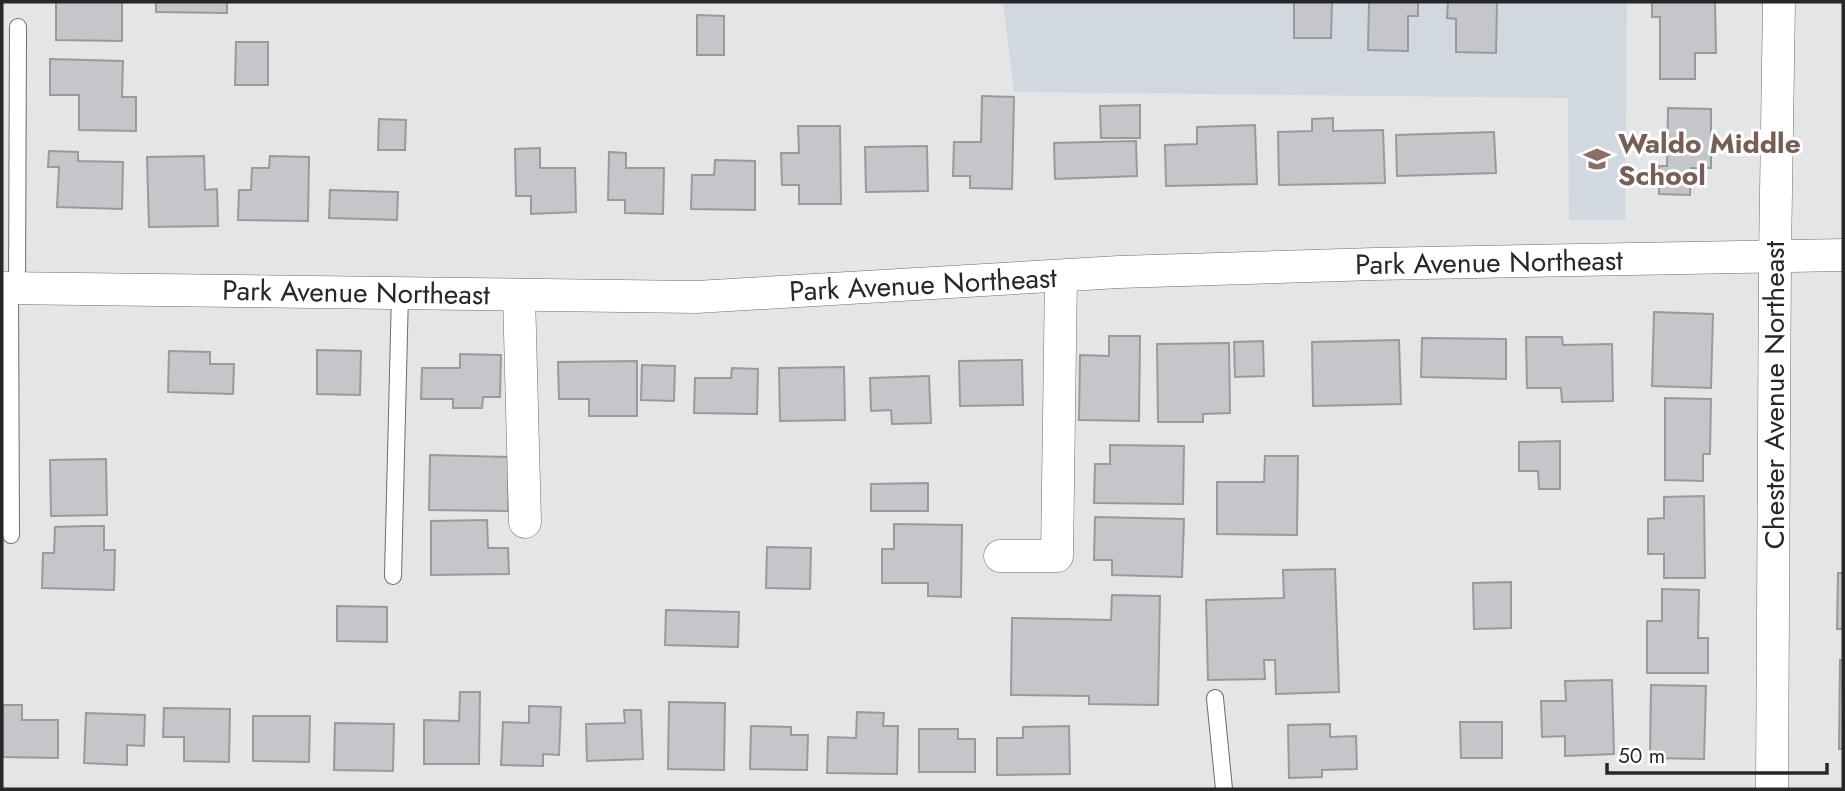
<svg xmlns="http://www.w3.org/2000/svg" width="1845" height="791" viewBox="0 0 1845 791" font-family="Jost,sans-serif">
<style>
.built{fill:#d2d8e0}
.building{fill:#c4c6c9;stroke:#989a9c;stroke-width:2}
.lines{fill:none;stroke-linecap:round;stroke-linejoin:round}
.service-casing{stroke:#6b6d6f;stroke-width:18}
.minor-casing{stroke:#6b6d6f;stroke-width:33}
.service{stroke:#fff;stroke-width:16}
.minor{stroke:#fff;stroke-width:32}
.labels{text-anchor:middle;stroke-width:6;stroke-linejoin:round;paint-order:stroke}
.education-label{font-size:28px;font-weight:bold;fill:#785e54;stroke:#fff;text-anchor:start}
.street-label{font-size:28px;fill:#262728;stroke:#fff}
</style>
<rect width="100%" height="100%" fill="#e3e5e7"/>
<polygon class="built" points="1003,2 1627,2 1625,220 1569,220 1568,98 1014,92"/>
<g class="building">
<polygon points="56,2 122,2 122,41 56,40"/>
<polygon points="156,2 227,2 227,13 156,12"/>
<polygon points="1294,2 1332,2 1331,38 1294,38"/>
<polygon points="1369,2 1418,2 1418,16 1408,16 1408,51 1368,50"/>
<polygon points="1448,2 1497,2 1496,53 1456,52 1456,19 1447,18"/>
<polygon points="1652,2 1715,2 1716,53 1695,53 1695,79 1660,79 1660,17 1652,17"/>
<polygon points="697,15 724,16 724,55 697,55"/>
<polygon points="236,42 268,42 268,85 235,85"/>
<polygon points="50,59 123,61 122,97 136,97 136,131 79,130 79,95 50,95"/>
<polygon points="982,96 1014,97 1012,189 970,188 970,176 953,176 954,142 981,142"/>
<polygon points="1140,105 1140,138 1101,138 1100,106"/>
<polygon points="1668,108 1711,109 1711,168 1691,168 1690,195 1659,194 1659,166 1667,166"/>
<polygon points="1333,118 1333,131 1383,130 1385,183 1279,185 1278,132 1312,131 1312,119"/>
<polygon points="379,119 406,120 405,150 378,150"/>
<polygon points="1255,125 1257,184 1166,186 1165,145 1197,144 1197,127"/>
<polygon points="798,126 840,126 841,204 799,204 799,185 782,185 781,153 799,153"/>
<polygon points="1494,132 1496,173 1397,176 1396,135"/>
<polygon points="1136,141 1137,176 1055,179 1054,143"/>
<polygon points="927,146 928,191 866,192 865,147"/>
<polygon points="540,148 540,168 575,168 576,212 531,214 531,196 516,196 515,149"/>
<polygon points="49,151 78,152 78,161 123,162 122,209 57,207 59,167 48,167"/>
<polygon points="609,152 626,153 626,168 664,168 663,214 625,213 625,200 608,200"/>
<polygon points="204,156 205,190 217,189 218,226 149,227 147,157"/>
<polygon points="270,156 309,157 308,221 238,220 239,190 251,190 252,168 269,168"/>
<polygon points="715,160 755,161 755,210 691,209 692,175 714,175"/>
<polygon points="330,190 398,192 397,220 329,218"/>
<polygon points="1654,312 1713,314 1711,388 1652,386"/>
<polygon points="1109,336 1140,336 1139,421 1079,420 1080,355 1109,356"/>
<polygon points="1526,337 1562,337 1563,345 1612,344 1613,401 1562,402 1561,388 1527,388"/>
<polygon points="1422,338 1506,339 1506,379 1421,377"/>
<polygon points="1399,340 1401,404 1313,406 1312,342"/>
<polygon points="1263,341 1264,376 1235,377 1234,342"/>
<polygon points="1229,343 1230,413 1203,414 1203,422 1158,422 1157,344"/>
<polygon points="317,350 361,351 360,395 317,394"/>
<polygon points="169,351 210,352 210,364 234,364 233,394 168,392"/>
<polygon points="460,354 501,355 500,397 483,397 482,408 453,408 453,399 421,399 422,368 460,368"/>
<polygon points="1022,360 1023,405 960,406 959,361"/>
<polygon points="637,361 637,416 589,416 589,399 559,399 558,362"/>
<polygon points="642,365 675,366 674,401 641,400"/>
<polygon points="844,367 845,420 780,421 779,368"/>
<polygon points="732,368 758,369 757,414 694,413 695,378 731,378"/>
<polygon points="929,376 931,423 892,424 891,410 871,411 870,378"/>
<polygon points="1665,398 1711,399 1710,454 1703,454 1703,481 1665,480"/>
<polygon points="1560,441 1560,489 1539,489 1538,471 1519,471 1519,442"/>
<polygon points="1110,445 1184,446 1183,504 1094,503 1095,464 1110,464"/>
<polygon points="430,455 509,457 508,511 429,510"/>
<polygon points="1265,456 1298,456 1297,535 1217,534 1217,482 1264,482"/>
<polygon points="106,459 107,515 51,516 50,460"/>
<polygon points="928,483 928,511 871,511 871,484"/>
<polygon points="1704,496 1705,578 1664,578 1664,554 1648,554 1648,519 1664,518 1664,497"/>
<polygon points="1095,517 1184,519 1182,577 1112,575 1112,560 1094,560"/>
<polygon points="487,520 488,548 508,548 509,574 431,575 431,521"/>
<polygon points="894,524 962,525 961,597 928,596 928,583 882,583 882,549 894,549"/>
<polygon points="88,526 104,526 104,550 115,550 114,590 42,588 43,553 54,553 55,527"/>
<polygon points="767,547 811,548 810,589 766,588"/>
<polygon points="1335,569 1339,692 1276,694 1275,660 1264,660 1265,679 1208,680 1206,600 1284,598 1283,570"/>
<polygon points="1838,573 1843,573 1843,629 1837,629"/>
<polygon points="1511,582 1511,628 1474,629 1473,583"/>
<polygon points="1662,589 1699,590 1698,638 1708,638 1708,673 1647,673 1647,621 1662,621"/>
<polygon points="1112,595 1160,596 1158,705 1089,704 1089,696 1011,695 1012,618 1111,620"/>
<polygon points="337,606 387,607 387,642 337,641"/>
<polygon points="666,610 739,612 738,647 665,645"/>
<polygon points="1840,660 1843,660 1843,749 1839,749"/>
<polygon points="1612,680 1614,754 1565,756 1565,736 1542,737 1541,701 1566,701 1565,681"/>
<polygon points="1651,685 1706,686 1704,759 1650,758"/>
<polygon points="460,692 480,692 479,764 424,764 424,720 459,721"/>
<polygon points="669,702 725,703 724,770 668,769"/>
<polygon points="3,705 22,705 22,720 58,720 58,758 3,757"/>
<polygon points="529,706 561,707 559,755 543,754 543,766 501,765 503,722 529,723"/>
<polygon points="164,708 230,709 229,762 184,761 184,737 163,737"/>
<polygon points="624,710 641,710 643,759 587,761 586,724 625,723"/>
<polygon points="857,712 884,713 883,726 898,726 897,774 827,773 828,737 856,738"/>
<polygon points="86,713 145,715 144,746 127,745 127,765 84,763"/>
<polygon points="253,716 310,716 309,762 253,761"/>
<polygon points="1460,722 1502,722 1502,758 1461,758"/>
<polygon points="335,723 394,724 393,771 334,770"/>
<polygon points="1330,724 1330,737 1356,736 1357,769 1322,770 1322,777 1289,778 1288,725"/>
<polygon points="751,726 791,727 791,735 808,735 807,770 750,769"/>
<polygon points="1069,726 1070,774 997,775 997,738 1023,738 1023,727"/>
<polygon points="919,729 958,729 958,739 975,739 975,772 919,772"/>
</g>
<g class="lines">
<g class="service-casing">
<g id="service">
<polyline points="10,288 11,535"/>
<polyline points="17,289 18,27"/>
<polyline points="393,576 400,293"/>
<polyline points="1215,698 1224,789"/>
</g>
</g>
<g class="minor-casing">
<g id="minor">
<polyline points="2,288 696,297 1119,272 1374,264 1843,255"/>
<polyline points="519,295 525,522"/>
<polyline points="1000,556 1057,556 1061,276"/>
<polyline points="1772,789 1775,255 1779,2"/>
</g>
</g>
<use href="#service" class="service"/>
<use href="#minor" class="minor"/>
</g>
<defs>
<g id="school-bare" transform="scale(2.1)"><path d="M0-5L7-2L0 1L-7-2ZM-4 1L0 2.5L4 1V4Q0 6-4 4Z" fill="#8d6e63" stroke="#fff" stroke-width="2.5" paint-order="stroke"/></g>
</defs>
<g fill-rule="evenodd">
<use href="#school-bare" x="1597" y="159"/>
</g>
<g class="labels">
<g class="education-label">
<text x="1618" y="153">Waldo Middle<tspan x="1618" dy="32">School</tspan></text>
</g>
<g class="street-label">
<text transform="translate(1489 262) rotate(-1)" y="10">Park Avenue Northeast</text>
<text transform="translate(923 284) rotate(-3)" y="10">Park Avenue Northeast</text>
<text transform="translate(356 292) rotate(1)" y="10">Park Avenue Northeast</text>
<text transform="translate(1774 395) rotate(-90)" y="10">Chester Avenue Northeast</text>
</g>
</g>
<rect width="1845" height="791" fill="none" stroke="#262728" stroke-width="7"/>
<path d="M1607 763v10h220v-10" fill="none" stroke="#262728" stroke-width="3.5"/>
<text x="1618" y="763" font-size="21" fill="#262728" stroke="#ffffff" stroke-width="5" paint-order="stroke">50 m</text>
</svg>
